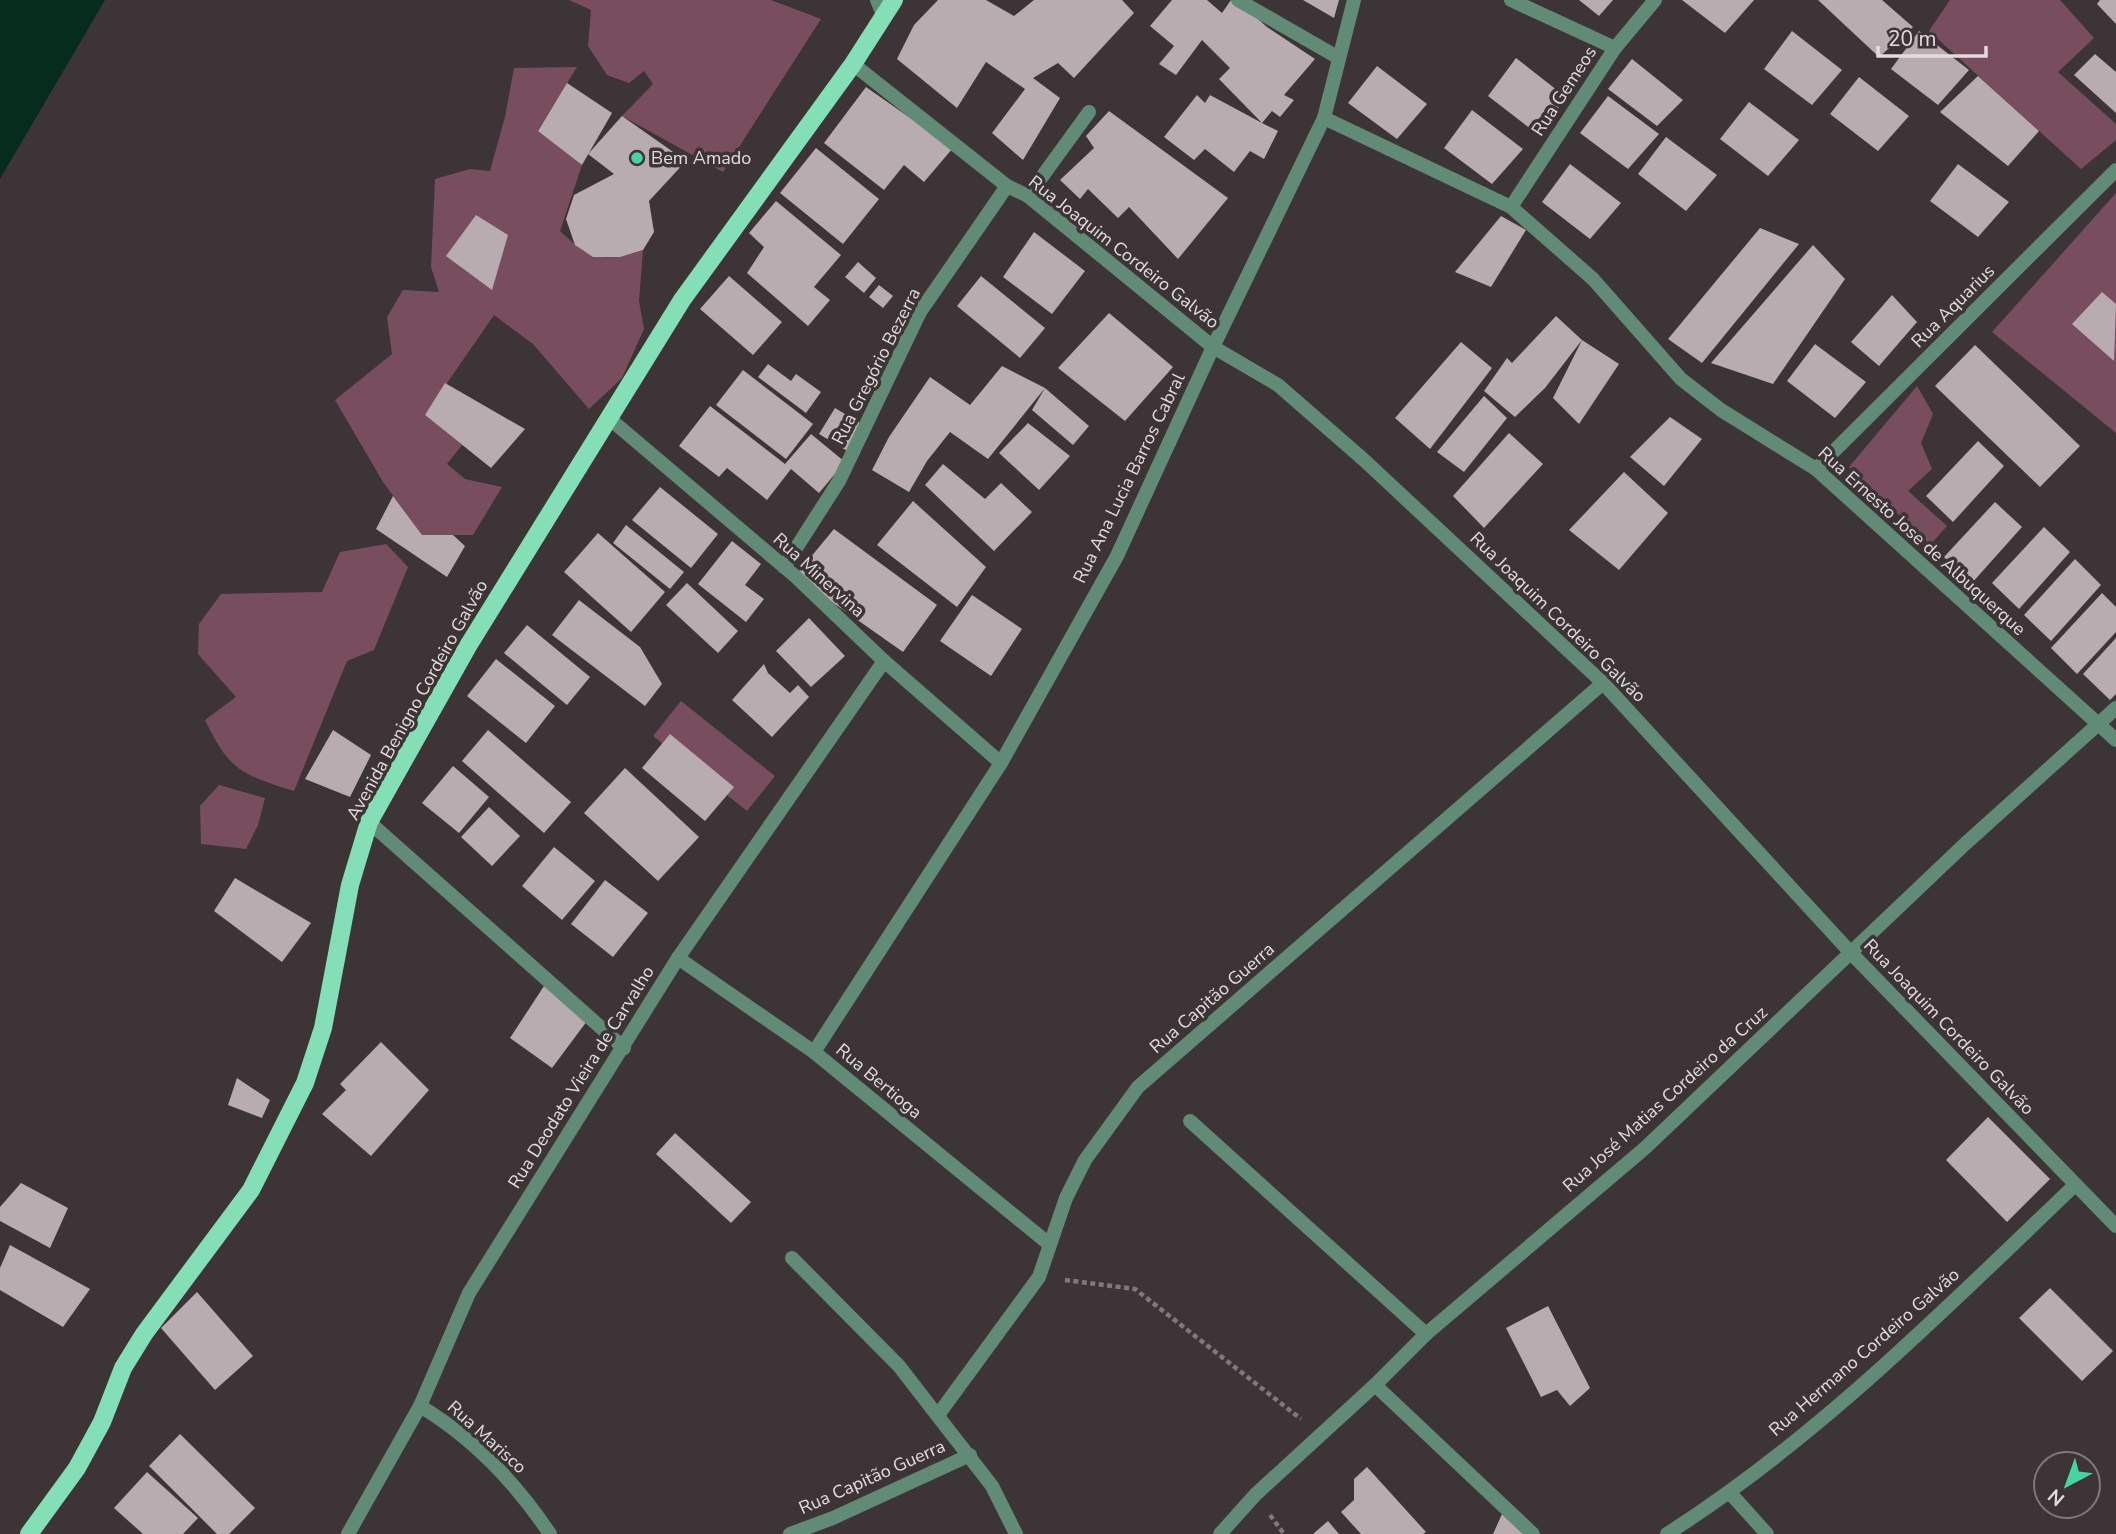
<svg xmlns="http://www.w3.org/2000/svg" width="2116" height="1534" viewBox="0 0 2116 1534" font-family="'Nunito Sans',sans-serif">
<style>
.green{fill:#784e5f}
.water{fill:#062c1e}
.building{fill:#b8acb1}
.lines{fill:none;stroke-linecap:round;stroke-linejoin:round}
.path{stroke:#80797b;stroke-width:4.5;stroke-dasharray:5 3.5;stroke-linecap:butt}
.lane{stroke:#618b77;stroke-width:14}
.street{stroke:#618b77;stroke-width:14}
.primary{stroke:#84deb6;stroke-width:18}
.poi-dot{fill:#47d49e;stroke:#3d3437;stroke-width:2.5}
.labels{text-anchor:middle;stroke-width:7;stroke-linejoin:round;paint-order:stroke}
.street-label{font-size:18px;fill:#e2dcde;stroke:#3d3437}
.poi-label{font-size:18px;fill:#e2dcde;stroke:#3d3437;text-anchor:start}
</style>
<rect width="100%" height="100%" fill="#3d3437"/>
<g class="green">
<polygon points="569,0 771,0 821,19 723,172 622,116 653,84 644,71 629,83 607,75 588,46 591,10"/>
<polygon points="1950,0 2060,0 2094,38 2058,72 2116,124 2116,140 2081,169 1929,31"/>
<path d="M577,67l-39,63 44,35 -22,66c30,29 43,32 83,19l-4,51 5,28 -22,49 -33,31 -56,-65 -39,-29 -69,100 37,30 -15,19 18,15 37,8 -29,48h-51l-39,-53 -48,-82 57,-46 -5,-37 16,-27 36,2 -8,-25 4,-88 35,-10 20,2 15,-54 9,-49z"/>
<polygon points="2116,193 2116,433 1992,332"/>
<polygon points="1917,386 1933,414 1921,443 1932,469 1908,491 1947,526 1930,545 1849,467"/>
<path d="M386,544l22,23 -34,83 -27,11 -53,130c-52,-17 -64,-19 -89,-71l31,-23 -38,-43 1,-30 22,-30 101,-2 18,-40z"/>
<polygon points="681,701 775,776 747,811 653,736"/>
<polygon points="219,785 265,798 258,825 246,849 201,844 200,806"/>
</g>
<polygon class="water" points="0,0 105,0 0,179"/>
<g class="building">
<polygon points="938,0 986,0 1014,16 1034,0 1122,0 1134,13 1074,78 1058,63 1033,78 1060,98 1023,160 992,133 1025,89 986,62 957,108 897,59 914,25"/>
<polygon points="1172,0 1207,0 1222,13 1231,0 1236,0 1267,27 1315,59 1284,95 1294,100 1280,117 1272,111 1262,123 1278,131 1264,159 1250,151 1234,172 1205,149 1194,160 1164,137 1197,95 1205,103 1210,95 1262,123 1219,79 1230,68 1202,40 1176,75 1159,64 1174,46 1150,26"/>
<polygon points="1303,0 1339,0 1334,18"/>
<polygon points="1579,0 1613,0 1599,16"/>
<polygon points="1682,0 1754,0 1725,33"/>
<polygon points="1818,0 1882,0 1913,27 1879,57"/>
<polygon points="2100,0 2116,0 2116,24 2097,4"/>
<polygon points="1792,31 1842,70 1812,105 1764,69"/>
<polygon points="1919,31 1969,70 1938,105 1891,69"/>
<polygon points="2095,54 2116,72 2116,113 2074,75"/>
<polygon points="1516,58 1567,98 1536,133 1488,96"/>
<polygon points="1632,59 1683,100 1657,126 1608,89"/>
<polygon points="1377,66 1427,104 1397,139 1348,103"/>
<polygon points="1978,76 2039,131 2008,166 1940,112"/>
<polygon points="1859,77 1909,116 1878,151 1830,114"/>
<polygon points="567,83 612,113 582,165 538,131"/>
<polygon points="866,87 953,148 924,182 904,165 884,190 824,143"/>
<polygon points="1608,96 1659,134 1628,169 1580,133"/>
<polygon points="1749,102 1799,140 1768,176 1720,139"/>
<polygon points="1472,110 1523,149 1492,184 1444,148"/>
<polygon points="1109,111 1228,198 1178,259 1129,207 1118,218 1088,189 1080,199 1060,180 1094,148 1086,136"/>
<polygon points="622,116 686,161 649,201 654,232 643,250 620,257 593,257 575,245 566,219 574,195 614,174 588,154"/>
<polygon points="1666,137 1717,175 1686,211 1638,174"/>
<polygon points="816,148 879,199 843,244 780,193"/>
<polygon points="1570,164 1621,203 1590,239 1542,202"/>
<polygon points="1958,164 2009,202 1978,237 1930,201"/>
<polygon points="776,201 841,255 814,287 830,300 808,326 747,273 764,247 749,233"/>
<polygon points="476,215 508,235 492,290 446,256"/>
<polygon points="1501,216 1526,230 1491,287 1455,272"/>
<polygon points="1760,228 1799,244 1702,363 1668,339"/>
<polygon points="1034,232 1085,271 1052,314 1003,277"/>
<polygon points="1813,245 1845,279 1773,384 1711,363"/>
<polygon points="858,262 876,278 864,293 845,277"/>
<polygon points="729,276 782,322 753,355 700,309"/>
<polygon points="981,276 1045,328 1020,358 957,306"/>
<polygon points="879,285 893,296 883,308 869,297"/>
<polygon points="2102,292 2116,304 2114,361 2072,324"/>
<polygon points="1892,295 1917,322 1879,366 1851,342"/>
<polygon points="1109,313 1173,367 1125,421 1058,368"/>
<polygon points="1556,316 1582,340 1545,388 1515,417 1484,391 1507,358 1512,363"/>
<polygon points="1582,340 1619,364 1579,424 1553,398"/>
<polygon points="1461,342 1492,368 1430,449 1395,418"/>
<polygon points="1815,344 1866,382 1835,418 1787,381"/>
<polygon points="1975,345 2080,446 2040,487 1935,386"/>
<polygon points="768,364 791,381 796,374 821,392 806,413 758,377"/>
<polygon points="1002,366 1045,388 1089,426 1073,445 1032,410 1045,388 988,459 950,432 927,461 909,492 872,470 889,437 930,377 970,405"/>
<polygon points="743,370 813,424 786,459 716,405"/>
<polygon points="445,383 525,429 491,468 425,415"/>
<polygon points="1484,396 1507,418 1464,472 1437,452"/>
<polygon points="710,406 785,464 811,434 845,462 819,493 791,469 767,500 727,468 719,477 679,446"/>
<polygon points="835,408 865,426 849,452 819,434"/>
<polygon points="1670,417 1702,439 1664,486 1630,457"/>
<polygon points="1028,423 1070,456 1039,490 999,453"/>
<polygon points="1509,433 1543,464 1484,528 1453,496"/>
<polygon points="1978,441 2004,466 1953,522 1926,496"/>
<polygon points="943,464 985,499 1001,483 1032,512 994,551 925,485"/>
<polygon points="1624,472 1668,513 1619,570 1569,530"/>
<polygon points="660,487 718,534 691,568 632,520"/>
<polygon points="393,496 422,535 453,535 465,546 447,577 376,529"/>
<polygon points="913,501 986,567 957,607 877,545"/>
<polygon points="1995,502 2022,527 1971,584 1944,557"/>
<polygon points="626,525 684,572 670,589 613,543"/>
<polygon points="2044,527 2070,552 2019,609 1992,583"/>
<polygon points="834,529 937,605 903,652 795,576"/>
<polygon points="598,533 665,592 631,632 564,572"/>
<polygon points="732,541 761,564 745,585 764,599 746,622 698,584"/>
<polygon points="2075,559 2101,585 2051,641 2024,615"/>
<polygon points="687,583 738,631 718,653 666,605"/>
<polygon points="2102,593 2116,607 2116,632 2077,674 2051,648"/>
<polygon points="972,595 1022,629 991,676 940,641"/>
<polygon points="579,600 640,647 662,684 645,706 552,635"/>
<polygon points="809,618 845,656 811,687 776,651"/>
<polygon points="527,625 590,677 567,705 504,653"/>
<polygon points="2116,638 2116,694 2110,700 2083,674"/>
<polygon points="496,659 555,706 526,743 467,696"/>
<polygon points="764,664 768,673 790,693 798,685 809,697 772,737 732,700"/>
<polygon points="333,730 371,755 350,797 305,779"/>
<polygon points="488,730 571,802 544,833 462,761"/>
<polygon points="670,734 734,787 705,821 642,768"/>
<polygon points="453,766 489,797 459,833 422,803"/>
<polygon points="625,768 699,837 658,881 584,813"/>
<polygon points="489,807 520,836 492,866 461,837"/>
<polygon points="554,847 595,881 562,920 522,886"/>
<polygon points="235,878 311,923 282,962 214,911"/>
<polygon points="605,880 648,913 613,957 571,924"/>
<polygon points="544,986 590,1017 552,1068 510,1038"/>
<polygon points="381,1042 429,1090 371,1156 322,1114 346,1090 340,1084"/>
<polygon points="237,1078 270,1100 262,1118 228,1105"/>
<polygon points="1988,1117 2050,1179 2007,1222 1946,1160"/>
<polygon points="675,1133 751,1202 731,1223 656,1154"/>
<polygon points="21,1183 68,1208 50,1248 0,1221 0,1207"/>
<polygon points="10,1245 90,1289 63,1327 0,1290 0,1268"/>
<polygon points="2050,1288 2113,1351 2082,1381 2019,1318"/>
<polygon points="197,1292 253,1356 215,1390 161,1328"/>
<polygon points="1548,1306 1590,1388 1570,1406 1557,1390 1541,1397 1506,1328"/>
<polygon points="180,1434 255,1508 229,1534 217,1534 149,1466"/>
<polygon points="1367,1467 1426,1532 1423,1534 1361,1534 1341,1512 1354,1500 1354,1479"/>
<polygon points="147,1472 198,1518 183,1534 143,1534 114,1508"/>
<polygon points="1502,1514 1523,1534 1493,1534"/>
<polygon points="1328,1521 1339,1534 1313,1534"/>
</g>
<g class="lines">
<g class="path">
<polyline points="1065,1280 1135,1289 1301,1419"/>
<polyline points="1270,1515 1284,1534"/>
</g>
<polyline class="lane" points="1511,0 1615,48"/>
<g class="street">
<polyline points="877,0 883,15"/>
<polyline points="1238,0 1339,58"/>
<polyline points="853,64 1007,186 1028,196 1213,347 1278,385 1364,460 1603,683 1851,953 2116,1226"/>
<polyline points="1324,118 1511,207 1593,279 1681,379 1721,410 1816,469 2116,740"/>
<polyline points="1028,196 1089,112"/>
<polyline points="1511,207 1615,48 1655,0"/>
<polyline points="610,419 795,576 884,661 1001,763"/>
<polyline points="1816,469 2116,170"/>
<polyline points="784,567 839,481 920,312 1007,186"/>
<polyline points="369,822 624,1048"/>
<polyline points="678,958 814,1052 1049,1244"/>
<polyline points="814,1052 1001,763 1117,556 1213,347 1324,118 1354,0"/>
<polyline points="1190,1121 1426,1334"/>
<polyline points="792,1258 899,1366 992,1486 1016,1534"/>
<polyline points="1375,1385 1533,1534"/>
<path d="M420,1406c53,32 96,77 130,128"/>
<polyline points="938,1415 1039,1277 1066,1198 1085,1160 1138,1087 1603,683"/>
<polyline points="1731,1494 1767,1534"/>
<polyline points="348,1534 420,1406 469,1293 678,958 884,661"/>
<polyline points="790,1534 833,1518 970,1455"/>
<polyline points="1220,1534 1256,1494 1375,1385 1426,1334 1645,1148 1965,844 2116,708"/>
<path d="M1667,1534c151,-96 279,-226 408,-349"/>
</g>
<polyline class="primary" points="29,1534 77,1468 102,1422 123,1368 144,1334 251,1190 305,1083 323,1028 350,885 369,822 468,646 682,300 853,64 894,0"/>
</g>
<circle class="poi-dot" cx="637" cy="158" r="7"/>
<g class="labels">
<g class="street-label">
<text transform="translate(1564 91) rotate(-57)" y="6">Rua Gemeos</text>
<text transform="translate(1124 252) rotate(38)" y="6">Rua Joaquim Cordeiro Galvão</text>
<text transform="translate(1953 306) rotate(-45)" y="6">Rua Aquarius</text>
<text transform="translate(876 366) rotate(-63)" y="6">Rua Gregório Bezerra</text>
<text transform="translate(1129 478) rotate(-64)" y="6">Rua Ana Lucia Barros Cabral</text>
<text transform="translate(1922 541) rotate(42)" y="6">Rua Ernesto Jose de Albuquerque</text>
<text transform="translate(819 575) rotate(42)" y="6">Rua Minervina</text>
<text transform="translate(1558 617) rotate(44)" y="6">Rua Joaquim Cordeiro Galvão</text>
<text transform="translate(417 700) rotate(-61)" y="6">Avenida Benigno Cordeiro Galvão</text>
<text transform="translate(1212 998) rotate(-41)" y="6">Rua Capitão Guerra</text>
<text transform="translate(1949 1027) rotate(46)" y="6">Rua Joaquim Cordeiro Galvão</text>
<text transform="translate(581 1077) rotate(-58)" y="6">Rua Deodato Vieira de Carvalho</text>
<text transform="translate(879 1081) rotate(40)" y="6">Rua Bertioga</text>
<text transform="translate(1665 1099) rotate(-42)" y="6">Rua José Matias Cordeiro da Cruz</text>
<text transform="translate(1864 1352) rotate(-41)" y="6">Rua Hermano Cordeiro Galvão</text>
<text transform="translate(487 1437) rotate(42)" y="6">Rua Marisco</text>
<text transform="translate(872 1477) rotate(-24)" y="6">Rua Capitão Guerra</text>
</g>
<g class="poi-label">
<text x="651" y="164">Bem Amado</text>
</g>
</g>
<g transform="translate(2067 1485) rotate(221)"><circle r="33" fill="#3d3437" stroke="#7f777a" stroke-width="2"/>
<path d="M0-5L12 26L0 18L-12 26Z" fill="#47d49e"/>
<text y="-10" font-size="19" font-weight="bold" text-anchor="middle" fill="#e2dcde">N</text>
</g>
<path d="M1878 46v10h108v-10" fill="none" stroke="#e2dcde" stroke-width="3.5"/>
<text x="1888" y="46" font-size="21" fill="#e2dcde" stroke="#3d3437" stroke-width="5" paint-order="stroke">20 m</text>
</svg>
